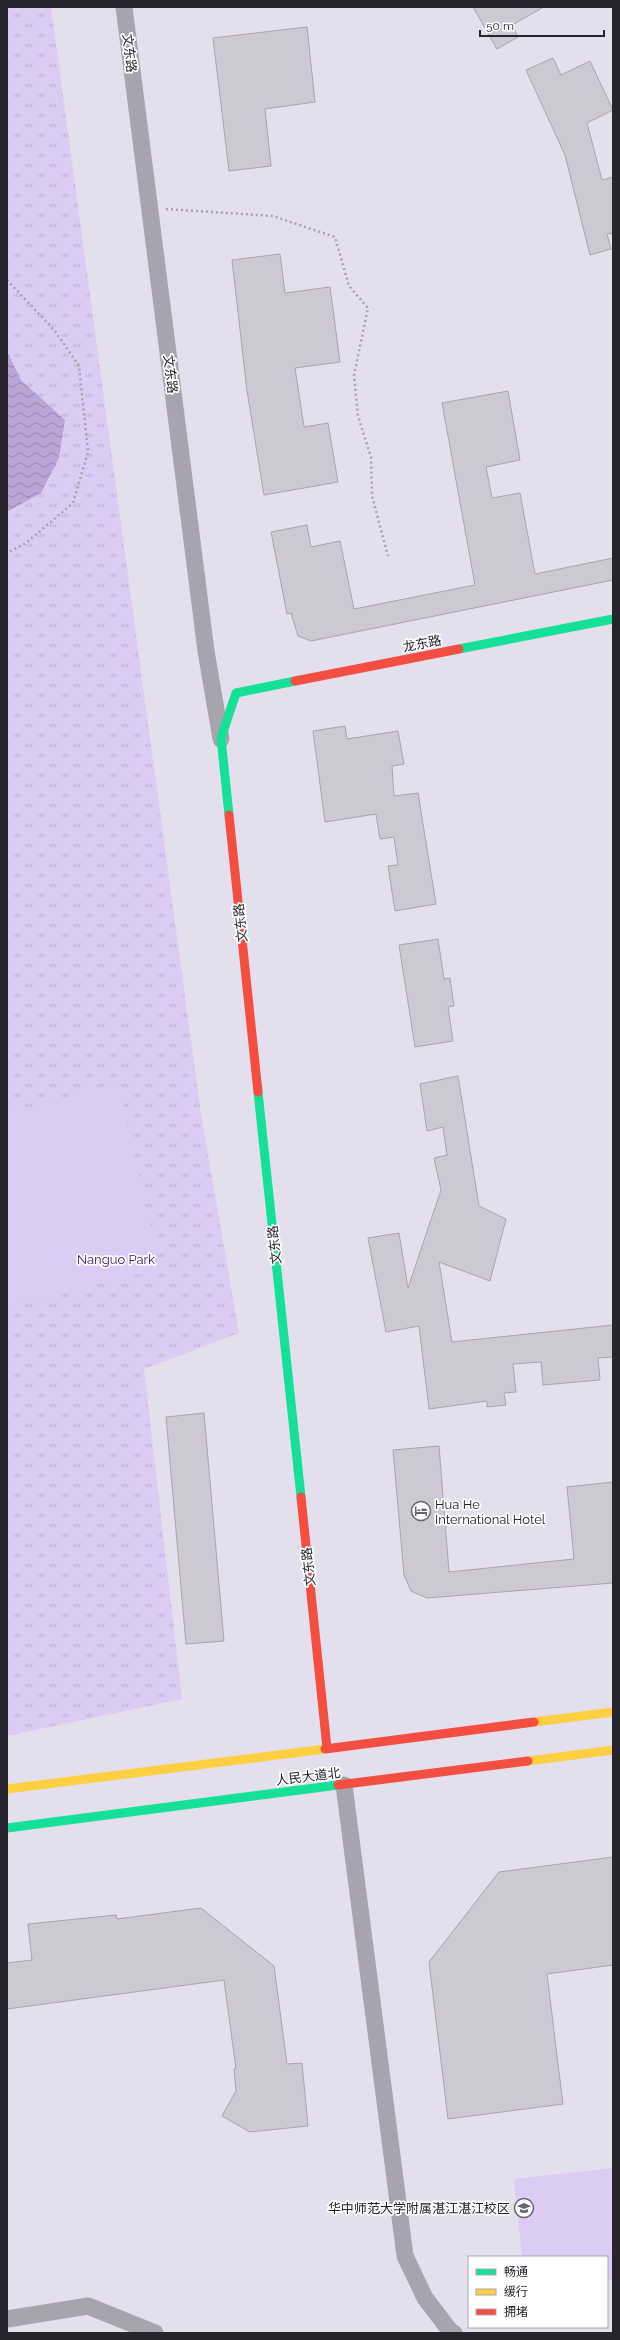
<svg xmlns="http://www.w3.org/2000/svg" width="620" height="2340" viewBox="0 0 620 2340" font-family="Raleway,'Noto Sans SC',sans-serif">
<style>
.grass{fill:url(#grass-tufts)}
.pitch{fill:#dcccf3}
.water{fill:url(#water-waves)}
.building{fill:#cdc9d4;stroke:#a8a4ae}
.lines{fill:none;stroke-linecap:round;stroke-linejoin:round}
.path{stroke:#a7a3ac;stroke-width:2.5;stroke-dasharray:2 3;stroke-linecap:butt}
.street{stroke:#a8a4af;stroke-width:17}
.fast{stroke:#16e098;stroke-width:9}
.slow{stroke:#ffcf43;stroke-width:9}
.jam{stroke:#f24e42;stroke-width:9}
.labels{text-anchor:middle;stroke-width:3.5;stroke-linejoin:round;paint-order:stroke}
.street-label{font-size:13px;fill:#27242d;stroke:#fff}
.park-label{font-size:13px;fill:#46216c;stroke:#fff}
.poi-label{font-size:13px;fill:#27242d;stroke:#fff;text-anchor:start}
</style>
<defs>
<pattern id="grass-tufts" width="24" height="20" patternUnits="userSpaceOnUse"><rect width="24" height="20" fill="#dcccf3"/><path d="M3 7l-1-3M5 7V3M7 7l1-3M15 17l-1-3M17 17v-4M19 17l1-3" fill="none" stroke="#bdafd1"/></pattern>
<pattern id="water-waves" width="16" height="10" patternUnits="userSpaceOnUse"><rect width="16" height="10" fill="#baa6d6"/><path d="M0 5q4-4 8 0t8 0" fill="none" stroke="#9787ae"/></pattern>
</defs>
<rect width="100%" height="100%" fill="#e4dfec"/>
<polygon class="grass" points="7,7 51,7 201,1114 239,1333 144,1369 182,1699 7,1736"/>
<g class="pitch">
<polygon points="118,1082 159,1269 7,1305 7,1114"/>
<polygon points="613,2168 613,2280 607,2280 607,2257 522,2257 514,2179"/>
</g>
<polygon class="water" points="7,351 21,380 65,420 59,458 41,493 7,512"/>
<g class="building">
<polygon points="473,7 544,7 512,25 518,37 497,49"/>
<polygon points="307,27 315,102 265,109 271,166 229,171 213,38"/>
<polygon points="553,58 561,75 590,61 613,110 587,123 602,180 613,177 613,233 607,234 611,249 590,255 565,155 526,70"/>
<polygon points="280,254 285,293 330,287 340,362 295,368 304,427 328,423 338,482 264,495 247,391 232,260"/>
<polygon points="508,391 520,460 486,467 492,498 520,493 535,574 613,558 613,580 311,641 298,636 291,613 287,614 271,532 307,525 311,547 340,541 354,609 475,585 442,403"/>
<polygon points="345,726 347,739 398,731 404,764 392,766 394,796 418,793 436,904 395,911 388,866 398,865 394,837 380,839 376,814 325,822 313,731"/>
<polygon points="438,939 444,979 450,978 454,1006 448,1007 453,1041 415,1047 399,945"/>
<polygon points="458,1076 479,1206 506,1219 490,1281 439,1262 452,1342 613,1325 613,1357 598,1358 600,1380 543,1385 541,1362 513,1364 516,1392 504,1393 506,1405 487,1407 487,1401 429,1409 419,1326 386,1332 368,1238 399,1233 408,1288 441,1190 434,1158 447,1155 443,1127 427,1131 420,1084"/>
<polygon points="204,1413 224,1641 186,1644 166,1417"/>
<polygon points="439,1446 449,1572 574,1559 567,1487 613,1482 613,1583 427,1598 411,1591 404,1575 393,1450"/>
<polygon points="613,1857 613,1965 547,1974 563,2104 448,2119 429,1962 499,1872"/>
<polygon points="201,1908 274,1966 287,2064 302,2063 308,2126 250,2132 222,2116 236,2091 234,2069 236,2069 224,1980 7,2009 7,1963 32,1960 28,1924 116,1915 117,1919"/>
</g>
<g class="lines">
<g class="path">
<polyline points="166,209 273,216 335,237 349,286 368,308 354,375 358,416 371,457 372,496 388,556"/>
<polyline points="7,280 55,331 79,366 88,452 73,503 26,543 7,553"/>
</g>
<g class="street">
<polyline points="124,7 206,651 221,739"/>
<polyline points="344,1785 405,2256 425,2298 451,2332 454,2333"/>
<polyline points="7,2319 88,2306 155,2333"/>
</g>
<g class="fast">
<polyline points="459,649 613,619"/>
<polyline points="229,815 221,738 236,693 295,681"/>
<polyline points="258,1092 301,1497"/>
<polyline points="7,1828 338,1785"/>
</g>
<g class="slow">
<polyline points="534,1722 613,1712"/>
<polyline points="528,1761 613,1750"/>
<polyline points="7,1789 325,1749"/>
</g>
<g class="jam">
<polyline points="295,681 459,649"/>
<polyline points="229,815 258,1092"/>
<polyline points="301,1497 327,1748"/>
<polyline points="325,1749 534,1722"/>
<polyline points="338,1785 528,1761"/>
</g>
</g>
<defs>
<g id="hotel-ring" transform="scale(1)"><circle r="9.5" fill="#fff" stroke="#696570" stroke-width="1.5"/><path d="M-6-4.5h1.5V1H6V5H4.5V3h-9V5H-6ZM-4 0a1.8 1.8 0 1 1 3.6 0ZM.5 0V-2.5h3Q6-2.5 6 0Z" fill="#696570"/></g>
<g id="school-ring" transform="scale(1)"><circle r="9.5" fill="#fff" stroke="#696570" stroke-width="1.5"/><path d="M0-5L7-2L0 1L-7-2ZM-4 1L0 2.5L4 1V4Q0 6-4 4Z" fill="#696570"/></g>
</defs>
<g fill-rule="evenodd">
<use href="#hotel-ring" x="421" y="1511"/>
<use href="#school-ring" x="524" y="2208"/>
</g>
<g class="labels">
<g class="street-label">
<text transform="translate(130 53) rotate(83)" y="5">文东路</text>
<text transform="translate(171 374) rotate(83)" y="5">文东路</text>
<text transform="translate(422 643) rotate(-11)" y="5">龙东路</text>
<text transform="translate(240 923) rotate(-96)" y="5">文东路</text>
<text transform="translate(274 1245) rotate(-96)" y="5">文东路</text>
<text transform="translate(308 1567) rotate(-96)" y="5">文东路</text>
<text transform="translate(308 1776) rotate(-7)" y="5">人民大道北</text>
</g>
<g class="park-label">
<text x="116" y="1264">Nanguo Park</text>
</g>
<g class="poi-label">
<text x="435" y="1509">Hua He<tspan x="435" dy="15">International Hotel</tspan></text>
<text x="510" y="2213" text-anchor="end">华中师范大学附属湛江湛江校区</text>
</g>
</g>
<rect width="620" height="2340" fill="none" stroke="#27242d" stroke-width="16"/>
<rect x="468" y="2256" width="140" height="72" fill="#ffffff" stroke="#a9a7ab"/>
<rect x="476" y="2269" width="20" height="6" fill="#16e098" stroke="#a9a7ab"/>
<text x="504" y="2276" font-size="12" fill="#27242d">畅通</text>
<rect x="476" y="2289" width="20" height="6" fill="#ffcf43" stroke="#a9a7ab"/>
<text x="504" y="2296" font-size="12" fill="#27242d">缓行</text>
<rect x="476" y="2309" width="20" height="6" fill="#f24e42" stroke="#a9a7ab"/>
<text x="504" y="2316" font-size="12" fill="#27242d">拥堵</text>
<path d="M480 30v6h124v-6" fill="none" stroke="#27242d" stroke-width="2"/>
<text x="486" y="30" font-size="12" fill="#27242d" stroke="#ffffff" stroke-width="3" paint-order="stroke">50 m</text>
</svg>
